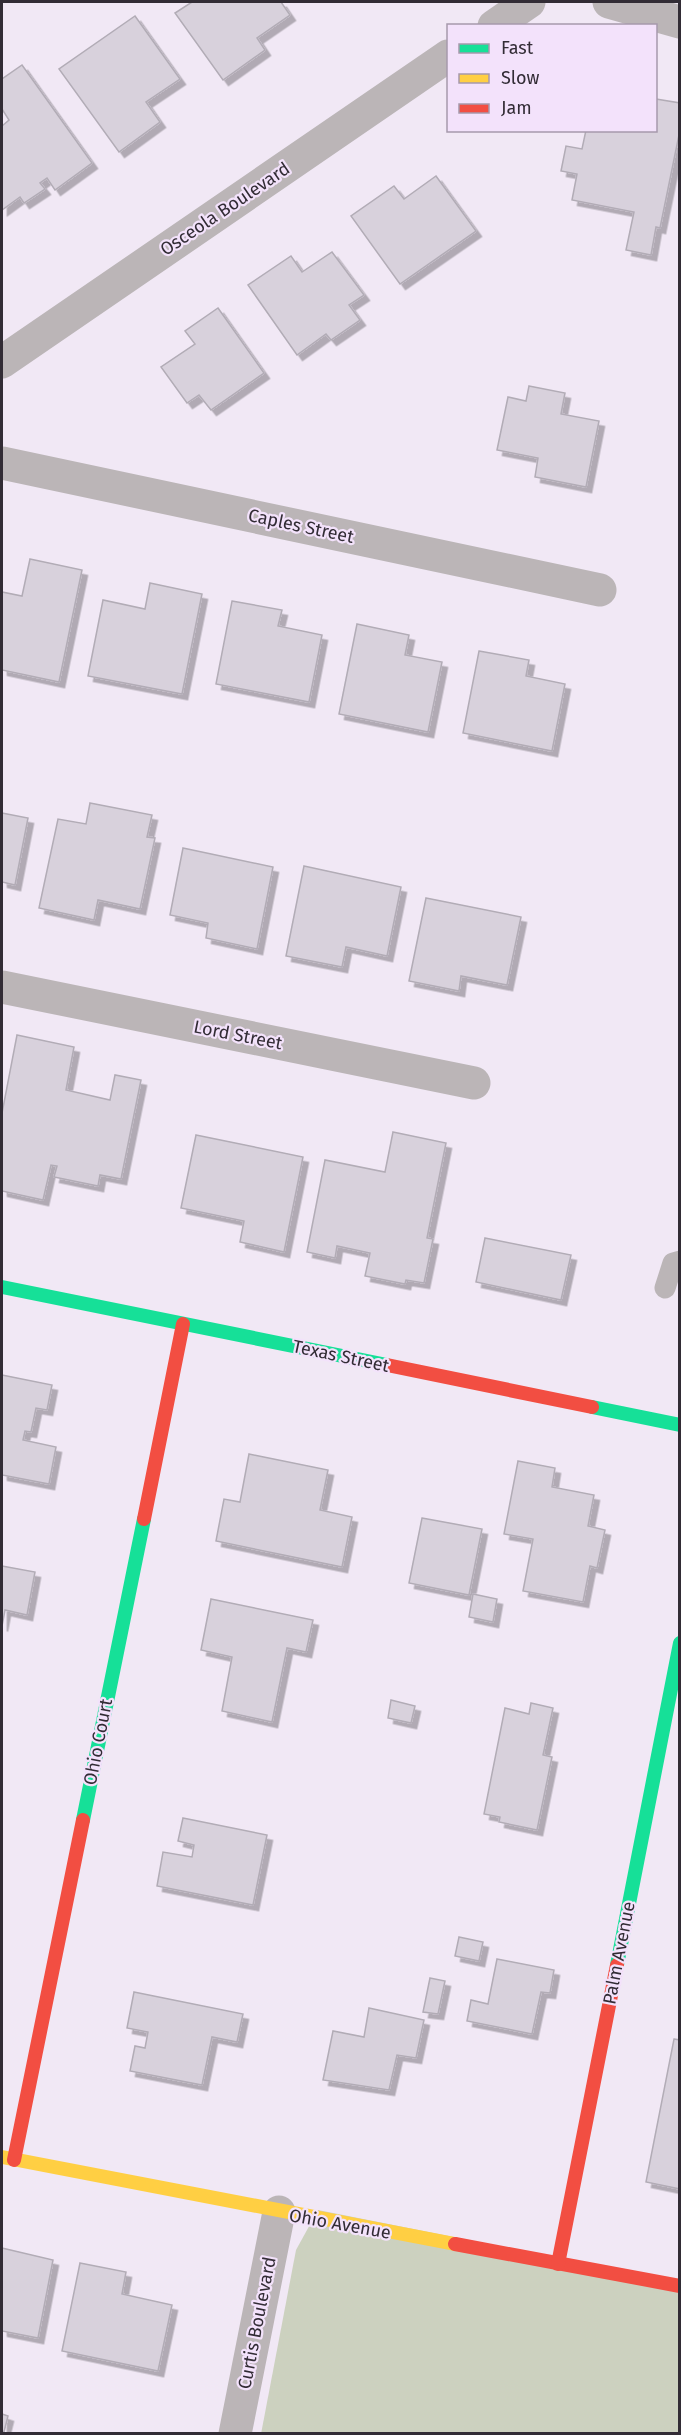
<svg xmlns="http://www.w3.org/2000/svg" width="681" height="2435" viewBox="0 0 681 2435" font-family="'Fira Sans',sans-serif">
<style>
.green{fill:#ccd1bf}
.building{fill:#d8d1dc;stroke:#b2acb6;stroke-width:1.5;filter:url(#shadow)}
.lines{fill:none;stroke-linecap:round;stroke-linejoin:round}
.lane{stroke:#bbb5b7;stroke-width:21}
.street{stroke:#bbb5b7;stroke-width:33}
.fast{stroke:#16e098;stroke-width:14}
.slow{stroke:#ffcf43;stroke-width:14}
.jam{stroke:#f24e42;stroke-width:14}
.labels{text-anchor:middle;stroke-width:4.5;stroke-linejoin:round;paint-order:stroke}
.street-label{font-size:18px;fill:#322c35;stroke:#f3e2fb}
</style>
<defs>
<filter id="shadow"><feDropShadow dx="5.5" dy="5.5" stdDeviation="0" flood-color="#0004"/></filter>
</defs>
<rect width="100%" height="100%" fill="#f1e8f5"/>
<polygon class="green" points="318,2210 679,2282 679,2433 261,2434 296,2250"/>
<g class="building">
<polygon points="192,2 281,2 290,15 257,38 265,50 223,80 175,13"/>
<polygon points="135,16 180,79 146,102 160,122 119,152 59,69"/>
<polygon points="22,65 92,163 55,190 47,178 40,183 45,189 24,203 20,197 2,210 2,126 9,120 2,109 2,79"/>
<polygon points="656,99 680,103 680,130 660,228 656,227 651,255 626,250 634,212 572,200 577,174 561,171 566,146 582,149 586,130 656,130"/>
<polygon points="436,176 476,231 400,284 351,216 394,186 404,199"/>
<polygon points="332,252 364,295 349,305 360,320 331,340 326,334 297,355 248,285 291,256 302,272"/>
<polygon points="218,308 264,373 211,410 199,395 187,403 161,367 195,344 185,331"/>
<polygon points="529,386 565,393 561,414 599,421 586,487 535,477 538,458 497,450 508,397 526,401"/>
<polygon points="30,559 82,570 59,682 2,670 2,592 22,596"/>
<polygon points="150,583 202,594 182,694 88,676 103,600 145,609"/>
<polygon points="232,601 282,610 278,626 322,635 309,702 216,684"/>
<polygon points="357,624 409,635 405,655 442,662 428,732 339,714"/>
<polygon points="479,651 529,660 526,676 565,684 552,751 463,733"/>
<polygon points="90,803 152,815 147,837 155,838 140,909 98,900 94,920 39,908 58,819 86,824"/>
<polygon points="2,813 28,818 15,885 2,882"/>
<polygon points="183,848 273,867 257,949 206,938 208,923 170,915"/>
<polygon points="304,866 401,887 387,956 346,947 342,967 286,956"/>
<polygon points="426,898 521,917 507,985 461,976 459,991 409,981"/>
<polygon points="17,1035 74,1047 66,1090 110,1100 115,1075 141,1080 121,1179 100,1175 98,1186 54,1177 57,1166 51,1165 43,1200 2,1191 2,1113"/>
<polygon points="393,1132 446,1143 427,1238 433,1239 424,1283 406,1280 405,1284 365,1276 370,1253 337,1246 335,1258 307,1252 325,1160 385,1172"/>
<polygon points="196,1135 303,1157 284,1252 240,1242 244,1221 181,1208"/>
<polygon points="485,1238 571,1255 561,1300 476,1282"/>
<polygon points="2,1375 52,1385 47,1410 36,1408 31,1432 25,1431 23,1440 56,1447 49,1484 2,1475"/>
<polygon points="249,1454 328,1470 320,1510 352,1517 342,1567 216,1541 224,1499 240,1502"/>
<polygon points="518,1461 555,1468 552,1487 594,1495 588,1526 605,1530 597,1568 590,1566 583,1602 523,1591 533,1539 504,1534"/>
<polygon points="422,1518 482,1529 469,1595 409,1583"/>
<polygon points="2,1566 35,1572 27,1615 5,1610 2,1626"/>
<polygon points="473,1594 497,1599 493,1622 469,1617"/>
<polygon points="211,1599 313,1620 306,1652 287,1648 272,1722 222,1711 232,1657 201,1650"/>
<polygon points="391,1700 415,1706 411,1723 388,1718"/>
<polygon points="531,1703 553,1708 543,1755 552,1757 537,1830 499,1822 500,1817 484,1814 505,1708 529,1714"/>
<polygon points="183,1818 267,1835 253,1905 157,1886 163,1852 192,1857 194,1845 178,1841"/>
<polygon points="459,1937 483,1942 479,1961 455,1956"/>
<polygon points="497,1959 554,1970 550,1993 541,1992 532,2034 467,2021 471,2000 488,2004"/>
<polygon points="430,1978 445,1981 438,2014 423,2012"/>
<polygon points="134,1992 243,2014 237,2042 212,2037 202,2085 130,2071 135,2046 145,2048 148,2032 127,2028"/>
<polygon points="369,2008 424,2020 416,2058 397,2055 389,2090 323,2080 333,2031 364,2037"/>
<polygon points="674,2039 680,2040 680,2189 646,2182"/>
<polygon points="2,2248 53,2260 38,2338 2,2331"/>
<polygon points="80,2263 126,2272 122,2294 172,2305 158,2371 62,2351"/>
<polygon points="2,2414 8,2416 4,2432 2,2431"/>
</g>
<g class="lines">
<polyline class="lane" points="665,1288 673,1263 680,1261"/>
<g class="street">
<polyline points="609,2 680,22"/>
<polyline points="494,26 529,2"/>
<polyline points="2,362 448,56"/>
<polyline points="2,463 600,590"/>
<polyline points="2,987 474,1083"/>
<polyline points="235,2434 279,2212"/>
</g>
<g class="fast">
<polyline points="2,1287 387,1365"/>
<polyline points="592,1407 680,1425"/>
<polyline points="83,1820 144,1519"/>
<polyline points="617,1965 680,1643"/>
</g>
<polyline class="slow" points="2,2157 455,2244"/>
<g class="jam">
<polyline points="387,1365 592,1407"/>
<polyline points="144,1519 183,1324"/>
<polyline points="14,2160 83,1820"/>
<polyline points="455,2244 680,2286"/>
<polyline points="558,2264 617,1965"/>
</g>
</g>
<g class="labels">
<g class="street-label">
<text transform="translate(225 209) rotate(-34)" y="6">Osceola Boulevard</text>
<text transform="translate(301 526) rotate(12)" y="6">Caples Street</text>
<text transform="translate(238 1035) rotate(11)" y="6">Lord Street</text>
<text transform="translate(341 1356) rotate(12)" y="6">Texas Street</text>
<text transform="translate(98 1742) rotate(-79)" y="6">Ohio Court</text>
<text transform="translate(619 1953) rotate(-79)" y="6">Palm Avenue</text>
<text transform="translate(340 2224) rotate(10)" y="6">Ohio Avenue</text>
<text transform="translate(257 2323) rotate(-79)" y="6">Curtis Boulevard</text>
</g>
</g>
<rect width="681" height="2435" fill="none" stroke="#322c35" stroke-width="6"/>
<rect x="447" y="24" width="210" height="108" fill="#f3e2fb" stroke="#a699ac" stroke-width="1.5"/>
<rect x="459" y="44" width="30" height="9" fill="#16e098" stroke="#a699ac" stroke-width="1.5"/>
<text x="501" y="54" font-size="18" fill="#322c35">Fast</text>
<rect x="459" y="74" width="30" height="9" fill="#ffcf43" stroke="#a699ac" stroke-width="1.5"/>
<text x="501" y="84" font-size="18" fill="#322c35">Slow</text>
<rect x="459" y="104" width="30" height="9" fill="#f24e42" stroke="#a699ac" stroke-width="1.5"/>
<text x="501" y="114" font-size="18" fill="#322c35">Jam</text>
</svg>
